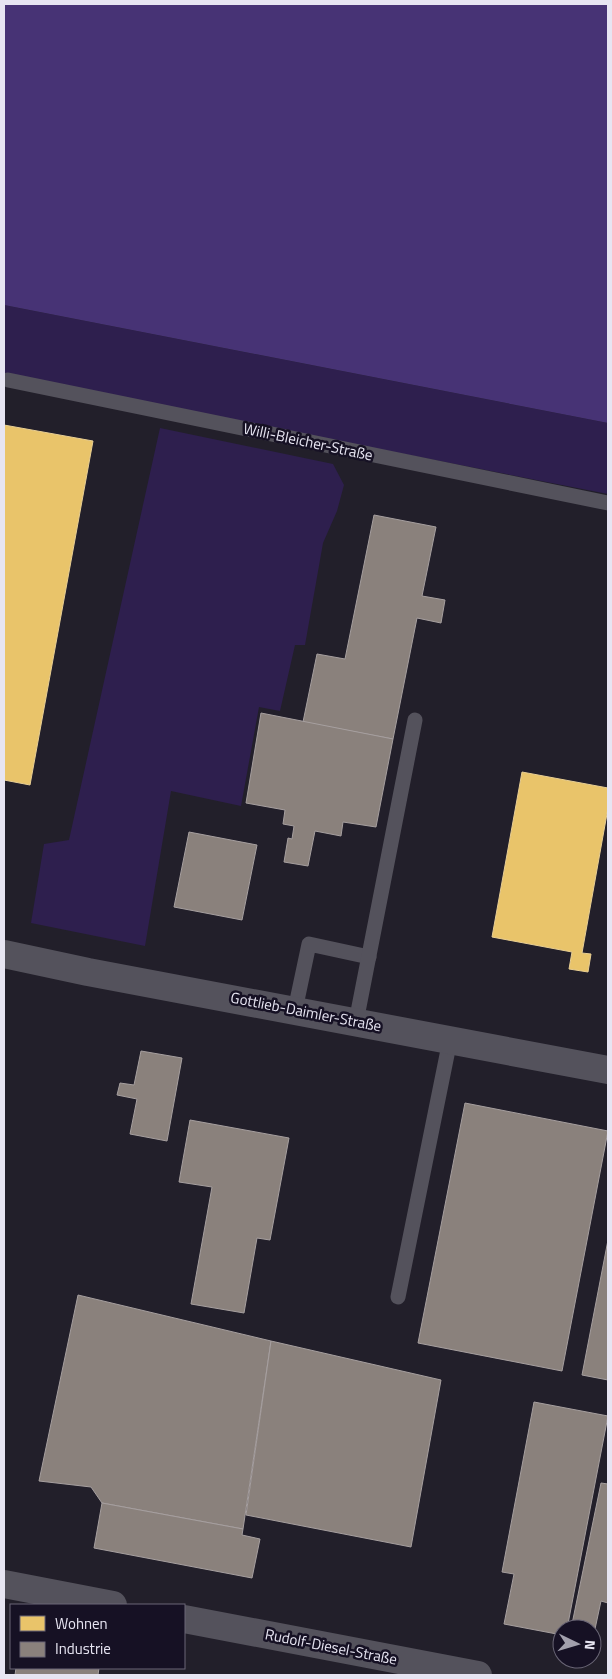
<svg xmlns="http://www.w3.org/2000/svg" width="612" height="1679" viewBox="0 0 612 1679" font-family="'Titillium Web',sans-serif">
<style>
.green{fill:#2e1f4e}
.forest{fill:#473375}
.homes{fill:#e9c46a;stroke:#e8ce93}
.industry{fill:#8a817c;stroke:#a69f9f}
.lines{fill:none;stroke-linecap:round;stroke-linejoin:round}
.lane{stroke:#54525c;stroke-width:15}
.street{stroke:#54525c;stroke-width:28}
.labels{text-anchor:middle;stroke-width:5;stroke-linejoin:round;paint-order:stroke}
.street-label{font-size:15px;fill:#e7e5f2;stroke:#161124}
</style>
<rect width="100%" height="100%" fill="#221f2a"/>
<g class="green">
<polygon points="4,305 608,423 608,494 4,376"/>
<polygon points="160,428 333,464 344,485 337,511 323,543 305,645 295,645 280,711 259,707 241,806 171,791 145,946 31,923 44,844 69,840"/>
</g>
<polygon class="forest" points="4,4 608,4 608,423 4,305"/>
<g class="homes">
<polygon points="4,425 93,441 30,785 4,780"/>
<polygon points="522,772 608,788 608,808 582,953 591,954 588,972 569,969 572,952 492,937"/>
</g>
<g class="industry">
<polygon points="374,515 436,527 422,596 445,600 441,623 417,618 393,739 303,722 317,654 345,659"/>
<polygon points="261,713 393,739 376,827 343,822 341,836 315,831 308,866 284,862 288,838 292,839 294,826 283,824 285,810 246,803"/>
<polygon points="189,832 257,845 242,920 174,907"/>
<polygon points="141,1051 182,1058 167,1141 130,1134 137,1099 117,1095 120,1083 134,1085"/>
<polygon points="465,1103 608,1131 562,1371 418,1343"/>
<polygon points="190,1120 289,1138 270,1240 257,1238 244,1313 191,1304 212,1187 179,1182"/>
<polygon points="608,1240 608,1380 582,1375"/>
<polygon points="78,1295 271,1341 243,1529 102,1503 91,1487 39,1481"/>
<polygon points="271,1341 441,1380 411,1547 246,1515"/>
<polygon points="534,1402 608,1416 567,1629 562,1629 562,1635 504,1624 514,1574 502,1572"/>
<polygon points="601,1483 608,1484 608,1603 601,1601 592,1643 592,1629 571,1629"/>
<polygon points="102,1503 243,1529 242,1535 260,1539 252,1578 94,1548"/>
<polygon points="16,1668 99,1668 98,1675 15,1675"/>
</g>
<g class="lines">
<g class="lane">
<polyline points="8,380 608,503"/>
<polyline points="295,1010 309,944 369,957"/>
<polyline points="356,1022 415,720"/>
<polyline points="398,1297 450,1040"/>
</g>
<g class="street">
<polyline points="4,954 88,972 608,1070"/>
<polyline points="4,1584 113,1605"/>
<polyline points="184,1619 478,1675"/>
</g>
</g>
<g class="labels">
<g class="street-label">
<text transform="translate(308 442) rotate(12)" y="5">Willi-Bleicher-Straße</text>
<text transform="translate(306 1012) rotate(11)" y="5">Gottlieb-Daimler-Straße</text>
<text transform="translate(331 1647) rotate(11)" y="5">Rudolf-Diesel-Straße</text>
</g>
</g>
<rect width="612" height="1679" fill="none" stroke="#e7e5f2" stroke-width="10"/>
<rect x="10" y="1604" width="175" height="65" fill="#161124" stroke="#6a6676"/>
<rect x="20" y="1616" width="25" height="15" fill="#e9c46a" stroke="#6a6676"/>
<text x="55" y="1629" font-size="15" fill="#e7e5f2">Wohnen</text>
<rect x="20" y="1642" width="25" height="15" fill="#8a817c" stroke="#6a6676"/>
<text x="55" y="1654" font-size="15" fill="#e7e5f2">Industrie</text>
<g transform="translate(577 1644) rotate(95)"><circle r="24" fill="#161124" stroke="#6a6676"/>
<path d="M0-4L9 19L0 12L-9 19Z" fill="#a2a0ac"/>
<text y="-8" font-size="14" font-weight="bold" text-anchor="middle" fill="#e7e5f2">N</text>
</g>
</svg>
